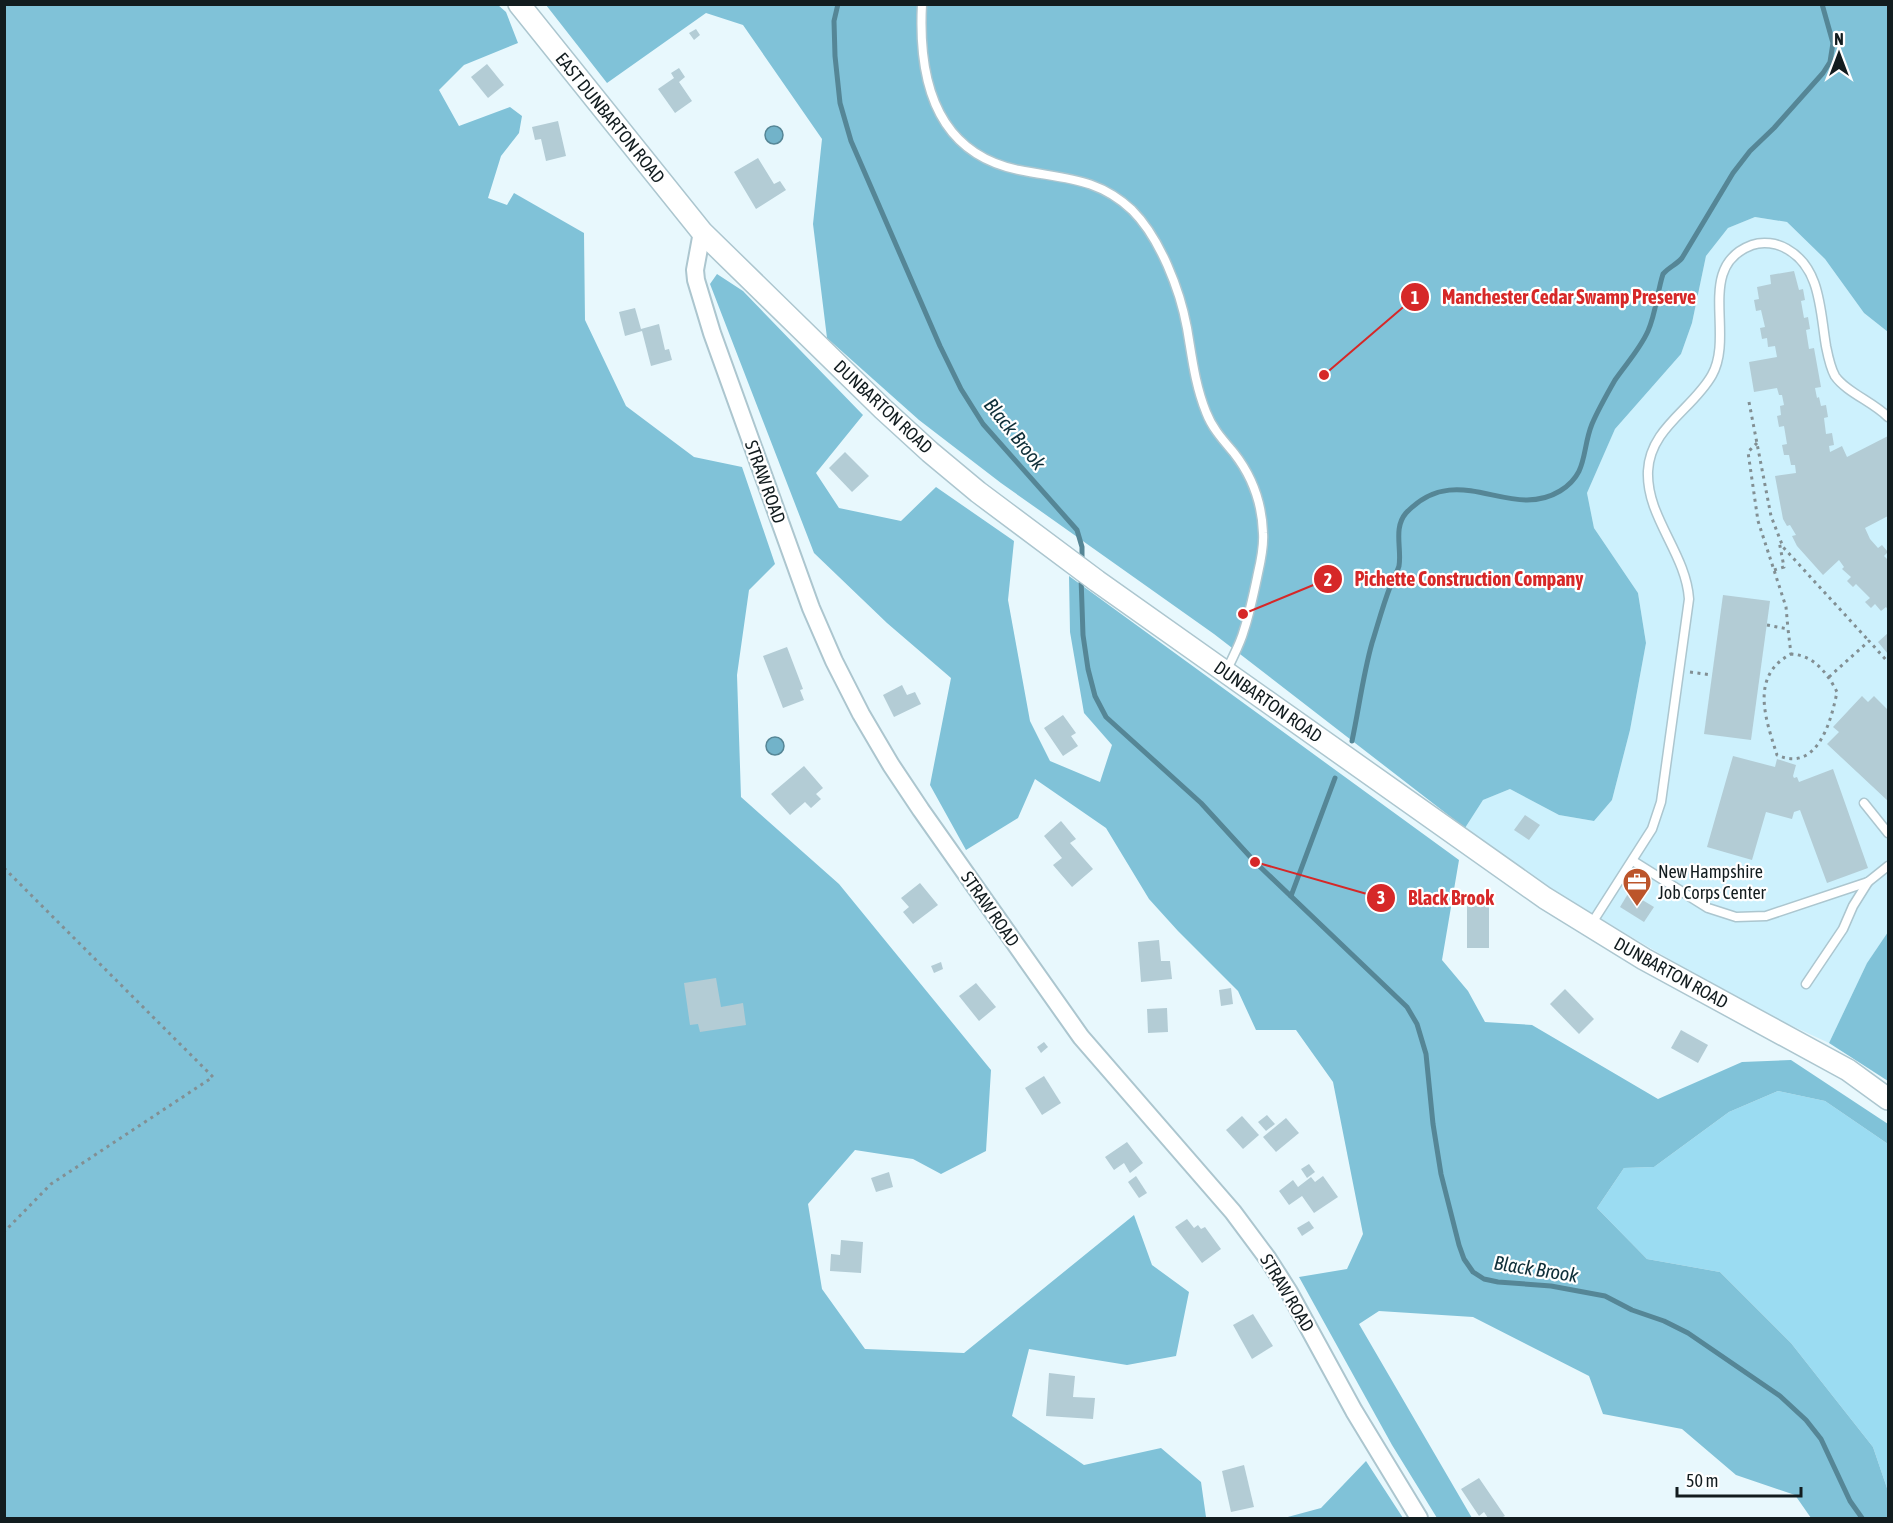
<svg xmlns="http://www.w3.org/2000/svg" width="1893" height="1523" viewBox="0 0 1893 1523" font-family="'Asap Condensed',sans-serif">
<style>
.built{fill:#cdf1fd}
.green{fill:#9bdcf2}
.forest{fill:#80c2d8}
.water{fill:#72b3c9;stroke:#558696;stroke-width:1.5}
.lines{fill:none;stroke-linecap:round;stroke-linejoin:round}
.stream{stroke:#558696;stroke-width:5}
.building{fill:#b3ccd5}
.service-casing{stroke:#acc6cf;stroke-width:11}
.minor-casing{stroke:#acc6cf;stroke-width:20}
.tertiary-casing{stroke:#acc6cf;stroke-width:24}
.path{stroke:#828f93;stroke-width:3;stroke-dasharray:3 4.5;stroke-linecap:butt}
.service{stroke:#fff;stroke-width:8}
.minor{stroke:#fff;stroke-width:16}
.tertiary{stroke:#fff;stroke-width:21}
.labels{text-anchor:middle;stroke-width:4.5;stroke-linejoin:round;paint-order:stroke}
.street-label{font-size:18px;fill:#121c1f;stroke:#fff}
.poi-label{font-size:18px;fill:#121c1f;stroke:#fff;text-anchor:start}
.water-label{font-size:20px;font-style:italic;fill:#0f2f39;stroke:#fff}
.leader{fill:none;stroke:#d62828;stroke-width:2}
.callout-dot{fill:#d62828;stroke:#fff;stroke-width:2}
.mark-label{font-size:18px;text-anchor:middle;font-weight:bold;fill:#fff}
.callout-label{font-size:20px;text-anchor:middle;font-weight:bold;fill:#d62828;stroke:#fff;stroke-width:4.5;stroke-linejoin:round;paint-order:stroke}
</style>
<rect width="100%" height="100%" fill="#e8f8fd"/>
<polygon class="built" points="1755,217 1787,222 1825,259 1864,313 1888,332 1888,932 1867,963 1829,1043 1753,1008 1628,935 1546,886 1465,828 1483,800 1510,789 1559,815 1594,821 1612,800 1630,730 1646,643 1638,593 1594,528 1587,493 1615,429 1681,354 1692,323 1706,256 1728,228"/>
<polygon class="green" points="1778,1091 1825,1101 1888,1144 1888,1491 1873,1447 1791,1343 1720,1272 1647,1259 1597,1208 1624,1168 1654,1167 1729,1112"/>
<g class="forest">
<polygon points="5,5 498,5 506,12 518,43 464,65 439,90 459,126 510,107 522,116 519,133 501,156 488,198 507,205 514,193 584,233 585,320 626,406 694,457 742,467 775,564 749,590 737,675 741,797 839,884 991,1070 986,1151 941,1174 913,1159 855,1150 808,1204 822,1289 865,1349 964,1353 1134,1215 1152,1265 1189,1292 1176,1356 1127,1365 1029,1349 1012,1416 1084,1465 1161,1448 1201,1482 1206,1517 1209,1518 5,1518"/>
<polygon points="546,5 1888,5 1888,332 1864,313 1825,259 1787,222 1755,217 1728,228 1706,256 1692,323 1681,354 1615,429 1587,493 1594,528 1638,593 1646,643 1630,730 1612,800 1594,821 1559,815 1510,789 1483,800 1465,828 1214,634 1001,483 919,420 827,338 813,224 822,139 743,25 706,13 607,83"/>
<polygon points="717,274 743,291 863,415 816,473 839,508 901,521 936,487 1014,541 1008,600 1030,721 1050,761 1100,782 1112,745 1084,713 1070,632 1069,576 1459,860 1442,960 1468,991 1485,1022 1532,1025 1658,1099 1742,1062 1791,1060 1888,1124 1888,1144 1825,1101 1778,1091 1729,1112 1654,1167 1624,1168 1597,1208 1647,1259 1720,1272 1791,1343 1873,1447 1888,1491 1888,1518 1811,1518 1795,1495 1736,1475 1682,1429 1603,1414 1589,1376 1473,1317 1379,1311 1359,1324 1472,1518 1437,1518 1392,1445 1299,1277 1347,1269 1363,1234 1333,1082 1296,1030 1256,1030 1238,991 1178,931 1149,899 1106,828 1035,779 1018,818 966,850 930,785 951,678 887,623 814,553 710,284"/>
<polygon points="1888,932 1888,1081 1829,1043 1867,963"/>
<polygon points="1366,1461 1403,1518 1284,1518 1321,1508"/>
</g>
<g class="water">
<circle cx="774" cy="135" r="9"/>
<circle cx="775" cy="746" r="9"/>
</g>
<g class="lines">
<g class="stream">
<polyline points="838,4 834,21 835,56 840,103 851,141 940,346 961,389 983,424 1077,530 1082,547 1082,561"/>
<polyline points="1081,577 1083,635 1088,669 1095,696 1106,717 1201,803 1255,862 1407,1007 1417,1024 1426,1054 1433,1124 1441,1174 1459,1245 1464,1259 1473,1272 1484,1279 1498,1282 1551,1286 1605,1296 1632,1310 1664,1321 1688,1333 1780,1396 1806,1420 1821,1439 1850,1501 1862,1518"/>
<path d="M1352,741c7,-33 11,-66 20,-98 6,-19 11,-38 18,-56 2,-7 7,-14 9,-21 3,-17 -6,-38 7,-53 52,-55 103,9 154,-22 29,-18 21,-40 32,-67 6,-14 15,-30 23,-44 11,-16 25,-31 33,-49 8,-18 9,-38 15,-57 6,-7 13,-9 19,-16l51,-85 17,-22 24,-23 49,-55 7,-11 3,-19 -11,-39"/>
<polyline points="1291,896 1335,778"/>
</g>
</g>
<g class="building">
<polygon points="696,29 700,35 694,40 689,33"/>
<polygon points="487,64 504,85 488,98 471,77"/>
<polygon points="679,68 685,77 679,82 692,101 675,113 658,89 674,78 671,73"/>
<polygon points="558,121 566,156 546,161 541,139 535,140 532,127"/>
<polygon points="758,158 774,184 780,181 786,190 756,209 734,172"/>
<polygon points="1794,271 1799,290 1803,289 1805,300 1801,301 1804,318 1808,317 1810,329 1806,330 1809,349 1814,348 1821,387 1815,388 1817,398 1819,397 1821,406 1826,405 1828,417 1824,418 1826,434 1832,433 1834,445 1829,446 1830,452 1842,446 1847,457 1888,436 1888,516 1865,528 1870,539 1878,548 1882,545 1888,552 1884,556 1888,560 1888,610 1886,607 1881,611 1875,604 1871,608 1865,602 1870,598 1856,584 1853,587 1847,581 1851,577 1842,569 1844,567 1839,560 1823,575 1797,546 1792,536 1796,535 1790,525 1787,526 1783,519 1775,476 1796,473 1795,465 1791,465 1789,455 1784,455 1782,445 1787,444 1784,426 1779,427 1777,416 1781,415 1780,406 1784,405 1782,395 1779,395 1777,388 1754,392 1749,362 1777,357 1775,346 1768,347 1767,338 1762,339 1760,328 1765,327 1761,310 1756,311 1754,300 1759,299 1757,287 1771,284 1770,275"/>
<polygon points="635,308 641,329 659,324 665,350 669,349 672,360 651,366 642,331 625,336 619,312"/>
<polygon points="845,452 869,476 852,492 829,468"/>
<polygon points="1723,595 1770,601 1751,740 1704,734"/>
<polygon points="1888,633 1888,654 1878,642"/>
<polygon points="787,647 803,689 800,690 804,700 783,708 763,656"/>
<polygon points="902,685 907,695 915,692 921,704 894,717 883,695"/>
<polygon points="1862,696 1868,702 1874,696 1888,710 1888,801 1827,744 1839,732 1833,727"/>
<polygon points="1063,715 1076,733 1071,736 1078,746 1063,756 1044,728"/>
<polygon points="1733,756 1775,767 1777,759 1796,765 1793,776 1794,778 1797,777 1799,782 1833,769 1868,868 1827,883 1800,810 1794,812 1792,819 1766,812 1752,860 1707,847"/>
<polygon points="804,766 823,788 816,794 821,799 811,808 805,802 790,815 771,794"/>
<polygon points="1525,815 1540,825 1529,840 1514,830"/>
<polygon points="1061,821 1076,839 1070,843 1093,869 1072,887 1053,865 1062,858 1044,836"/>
<polygon points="920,883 938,905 913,924 903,912 909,907 901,898"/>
<polygon points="1629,892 1654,907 1644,922 1620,907"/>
<rect x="1467" y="901" width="22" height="47"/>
<polygon points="1159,940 1161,961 1170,961 1172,979 1141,982 1138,942"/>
<polygon points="941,962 943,969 934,973 931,966"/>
<polygon points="716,978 721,1007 743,1003 746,1025 700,1032 698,1024 690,1025 684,983"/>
<polygon points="976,983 996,1007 979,1021 959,996"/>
<polygon points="1231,988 1233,1004 1221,1006 1219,990"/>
<polygon points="1565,989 1594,1019 1579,1034 1550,1004"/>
<polygon points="1167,1008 1168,1032 1148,1033 1147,1009"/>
<polygon points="1681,1030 1708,1045 1698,1063 1671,1048"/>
<polygon points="1044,1042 1048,1047 1041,1053 1037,1047"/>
<polygon points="1044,1076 1061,1103 1042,1115 1025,1088"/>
<polygon points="1267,1115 1275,1124 1266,1131 1258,1122"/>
<polygon points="1242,1116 1259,1135 1243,1149 1226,1130"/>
<polygon points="1286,1118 1299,1133 1276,1152 1263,1137"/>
<polygon points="1127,1142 1143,1163 1130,1173 1124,1163 1114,1170 1105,1157"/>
<polygon points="1309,1164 1315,1172 1307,1178 1301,1169"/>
<polygon points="889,1172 893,1187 876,1192 871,1178"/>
<polygon points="1136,1176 1147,1193 1139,1198 1128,1182"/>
<polygon points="1323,1176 1338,1197 1314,1213 1302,1196 1289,1205 1279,1191 1293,1180 1298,1187 1311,1177 1315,1182"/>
<polygon points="1187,1219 1194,1228 1198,1225 1201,1229 1205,1227 1221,1249 1202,1263 1175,1227"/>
<polygon points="1309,1221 1314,1228 1302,1236 1297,1228"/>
<polygon points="841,1240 863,1242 861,1273 830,1271 831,1254 840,1255"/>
<polygon points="1253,1314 1273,1346 1252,1359 1233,1325"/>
<polygon points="1049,1373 1075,1376 1073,1397 1095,1398 1093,1419 1046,1416"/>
<polygon points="1244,1465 1254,1507 1231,1512 1222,1471"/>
<polygon points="1479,1478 1505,1516 1501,1518 1488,1518 1484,1512 1479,1516 1461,1489"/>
</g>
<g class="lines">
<g class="service-casing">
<g id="service">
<path d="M922,4c-4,75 13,149 97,166 44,9 78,7 113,40 28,28 48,80 55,118 5,29 8,57 19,84 6,16 17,28 28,41 18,23 28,50 29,80 1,13 -2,27 -5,40 -4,19 -8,39 -14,57 -4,15 -12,28 -18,42"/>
<polyline points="1864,803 1888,833"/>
<polyline points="1633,861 1708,908 1736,917 1766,916 1868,882 1888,866"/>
<path d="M1590,926l62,-97 9,-27 28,-203c-3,-46 -43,-82 -41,-128 2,-43 45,-62 64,-96 23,-41 -17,-109 40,-130 11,-4 25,-2 35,4 34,19 33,62 39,97 2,10 4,21 9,30 11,16 38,26 53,41"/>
<polyline points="1806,984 1843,929 1853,906 1868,882"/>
</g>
</g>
<g class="minor-casing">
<polyline id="minor" points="702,232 695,270 696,280 712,333 811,608 834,661 861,714 891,765 921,810 1081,1037 1233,1212 1268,1259 1289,1292 1354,1411 1419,1518"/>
</g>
<g class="tertiary-casing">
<polyline id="tertiary" points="519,4 702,232 883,409 930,452 978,492 1097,581 1545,898 1644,959 1848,1070 1888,1099"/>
</g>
<g class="path">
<polyline points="1749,402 1771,516 1783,547 1869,641"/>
<polyline points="1757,443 1748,452 1758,521 1786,607 1788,629"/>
<polyline points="1774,570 1784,567 1779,541"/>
<path d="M1767,625l21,4 3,25c-42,22 -25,66 -14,101 40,18 54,-33 60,-63 -9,-18 -23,-37 -46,-38"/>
<polyline points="1690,672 1712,675"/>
<polyline points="1829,677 1869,641 1888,662"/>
<polyline points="4,868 213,1077 51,1184 4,1232"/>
</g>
<use href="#service" class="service"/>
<use href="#minor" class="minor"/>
<use href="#tertiary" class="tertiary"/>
</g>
<defs>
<g id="office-pin" transform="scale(1.5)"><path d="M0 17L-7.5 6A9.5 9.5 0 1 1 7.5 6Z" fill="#bc552b" stroke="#fff"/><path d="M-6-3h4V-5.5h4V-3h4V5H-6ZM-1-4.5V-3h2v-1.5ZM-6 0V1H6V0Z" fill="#fff"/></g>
</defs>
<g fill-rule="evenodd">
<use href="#office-pin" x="1637" y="882"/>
</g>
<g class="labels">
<g class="street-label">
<text transform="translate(610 118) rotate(51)" y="6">EAST DUNBARTON ROAD</text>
<text transform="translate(883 407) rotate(43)" y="6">DUNBARTON ROAD</text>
<text transform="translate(765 482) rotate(70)" y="6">STRAW ROAD</text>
<text transform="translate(1268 702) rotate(35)" y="6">DUNBARTON ROAD</text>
<text transform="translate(990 909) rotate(55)" y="6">STRAW ROAD</text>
<text transform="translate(1671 973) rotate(29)" y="6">DUNBARTON ROAD</text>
<text transform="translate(1287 1293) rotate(59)" y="6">STRAW ROAD</text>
</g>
<g class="poi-label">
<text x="1658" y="878">New Hampshire<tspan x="1658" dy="21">Job Corps Center</tspan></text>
</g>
<g class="water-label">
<text transform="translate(1015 434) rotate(51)" y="7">Black Brook</text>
<text transform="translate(1536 1269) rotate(9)" y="7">Black Brook</text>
</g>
</g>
<path class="leader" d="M1324 375L1415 297M1243 614L1328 579M1255 862L1381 898"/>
<g class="callout-dot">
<circle cx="1324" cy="375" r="6"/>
<circle cx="1243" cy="614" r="6"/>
<circle cx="1255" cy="862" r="6"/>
<circle cx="1415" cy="297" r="15"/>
<circle cx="1328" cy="579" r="15"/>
<circle cx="1381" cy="898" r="15"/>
</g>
<g class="mark-label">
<text x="1415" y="304">1</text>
<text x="1328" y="586">2</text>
<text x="1381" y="904">3</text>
</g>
<g class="callout-label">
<text x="1569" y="304">Manchester Cedar Swamp Preserve</text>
<text x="1469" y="586">Pichette Construction Company</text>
<text x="1451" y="905">Black Brook</text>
</g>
<rect width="1893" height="1523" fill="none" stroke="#121c1f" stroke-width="12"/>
<g transform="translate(1839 54)" stroke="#ffffff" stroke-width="4.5" paint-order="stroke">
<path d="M0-4.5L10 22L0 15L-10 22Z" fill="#121c1f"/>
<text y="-9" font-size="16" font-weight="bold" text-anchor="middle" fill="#121c1f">N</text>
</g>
<path d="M1677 1487v9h124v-9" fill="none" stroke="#121c1f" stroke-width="3"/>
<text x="1686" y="1487" font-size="18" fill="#121c1f" stroke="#ffffff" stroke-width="4.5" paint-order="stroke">50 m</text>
</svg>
